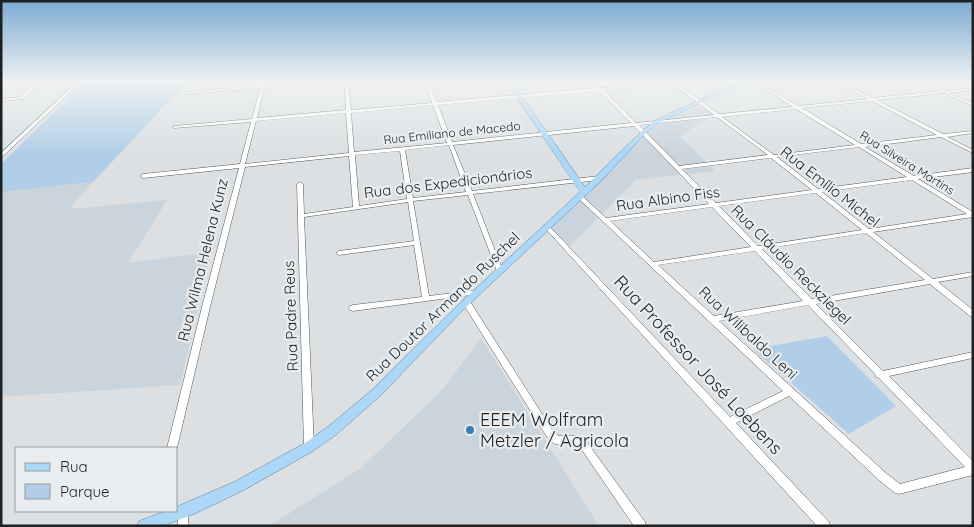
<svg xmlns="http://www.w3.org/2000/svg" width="974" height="527" viewBox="0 0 974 527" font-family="Quicksand,sans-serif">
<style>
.built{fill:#cad4dc}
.green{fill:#b0cee7}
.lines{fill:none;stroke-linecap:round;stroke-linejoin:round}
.minor-casing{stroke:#545759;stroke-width:1}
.major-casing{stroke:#5785a8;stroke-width:1}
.minor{fill:#fff;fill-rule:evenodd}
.major{fill:#add7f6;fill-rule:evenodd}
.poi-dot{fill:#3680b4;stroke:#e9edf0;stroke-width:2}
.labels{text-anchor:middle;stroke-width:4.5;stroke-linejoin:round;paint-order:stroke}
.far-street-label{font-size:12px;fill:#1e2021;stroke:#e9edf0}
.street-label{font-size:15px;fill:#1e2021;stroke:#e9edf0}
.near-street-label{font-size:18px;fill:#1e2021;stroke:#e9edf0}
.near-poi-label{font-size:18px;fill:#1e2021;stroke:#e9edf0;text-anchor:start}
</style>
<rect width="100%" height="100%" fill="#dce0e2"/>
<g class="built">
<polygon points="699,105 712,114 680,137 715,171 636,180 569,247 550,228 658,124"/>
<polygon points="93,182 69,209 167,200 128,263 211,252 180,385 1,397 1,192"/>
<polygon points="481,338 599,526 269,526 361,468 441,391"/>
</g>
<g class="green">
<polygon points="86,81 188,81 93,182 1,192 1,164"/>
<polygon points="827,336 896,406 849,434 753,349"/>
</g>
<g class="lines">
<g class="minor-casing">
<g id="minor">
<polygon points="37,81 41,81 24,99 1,101 1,99 21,97"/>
<polygon points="78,81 82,81 1,158 1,153"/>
<path d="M262,81h4l-1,4 51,-4h12l-2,1 -62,6 -7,30 89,-8 -2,-29h4l3,29 81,-7 -8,-22h4l9,21 160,-14 -7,-7h4l7,7 72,-7h23l-2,1 -16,2 41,30 74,-7 -41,-26h4l42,25 70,-7 -32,-17 -1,-1h4l34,17 66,-7 -20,-9 -1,-1h5l22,10 28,-3v2l-24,3 24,10v3l-29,-13 -67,7 66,34 30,-3v2l-26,4 26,13v3l-32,-16 -76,10 49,29 59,-8v4l-55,7 55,33v5l-100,15 60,47 40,-7v4l-35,6 35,28v7l-3,-1 -40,-32 -114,20 67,67 90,-19v6l-84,18 84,85v14l-74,19 -4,-1 -16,-13 -90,-84 -53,27 93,99 1,4h-13l-273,-299 3,-2 2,1 181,191 53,-26 -207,-195 1,-1h4l25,23 103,-14 -75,-78 -181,19 19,46 127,-15 3,2 -3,2 -126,14 30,77 -3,2 -3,-2 -29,-76 -55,6 16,95 49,-6 4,2 -4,2 -125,17 -3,-1 -1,-2 1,-2 3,-1 69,-8 -8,-52 -75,10 -3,-2 3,-2 75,-10 -6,-39 -104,15 10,230 -2,3 -3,1 -3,-1 -2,-3 -7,-263 3,-2 3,2 1,30 49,-7 -4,-51 -104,11 -35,140 -33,141 -1,1v-1h-9l35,-141 37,-139 -96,10 -3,-2 3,-2 97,-10 11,-42 -77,6 -2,-1 2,-1 78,-7 8,-31 -73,6 -2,-1 2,-1 74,-7zM673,84l41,31 -78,8 -32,-33zM599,91l32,32 -179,19 -14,-37zM872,101l65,34 -76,9 -59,-36zM433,105l14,38 -93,9 -3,-39zM796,109l59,36 -81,10 -52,-38zM346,113l3,40 -104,11 11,-43zM717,117l51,38 -89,11 -40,-41zM449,145l17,47 -53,6 -8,-48zM859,147l48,30 -89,12 -41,-32zM400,151l7,48 -48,7 -4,-51zM771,158l41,32 -96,13 -34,-34zM912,180l55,34 -98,15 -47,-37zM816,193l46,37 -104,16 -39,-40zM712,207l39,40 -97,15 -44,-41zM866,233l59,47 -113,19 -50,-50zM755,251l48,50 -89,15 -56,-51zM808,305l67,69 1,3 3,1 86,89 -65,17 -13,-10 -168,-153z"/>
<path d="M466,299l3,1 84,131 6,5h17l10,5 59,81 1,4h-12l-54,-79c-9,-5 -19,0 -27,-4 -2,-2 -4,-4 -6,-6l-85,-135 1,-2z"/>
<polygon points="183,506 187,507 188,511 188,526 178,526 178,511 179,507"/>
</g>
</g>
<g class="major-casing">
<polygon id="major" points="506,81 511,81 585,187 641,132 654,121 740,81 746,81 658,123 645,134 602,180 463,310 380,396 337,434 313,451 244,490 196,513 163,526 137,526 139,521 166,511 176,511 176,507 234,482 305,443 329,426 372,390 457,306 580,192"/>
</g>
<use href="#minor" class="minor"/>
<use href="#major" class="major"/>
</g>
<linearGradient id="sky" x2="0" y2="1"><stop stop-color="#7caad4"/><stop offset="0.53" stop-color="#eff1f2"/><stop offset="1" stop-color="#eff1f2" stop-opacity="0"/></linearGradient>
<rect width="974" height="154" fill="url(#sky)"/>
<circle class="poi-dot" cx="470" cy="430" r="5"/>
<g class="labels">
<g class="far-street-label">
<text transform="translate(452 133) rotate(-6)" y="4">Rua Emiliano de Macedo</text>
<text transform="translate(907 163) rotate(32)" y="4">Rua Silveira Martins</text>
</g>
<g class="street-label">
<text transform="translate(448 183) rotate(-7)" y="5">Rua dos Expedicionários</text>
<text transform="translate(830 187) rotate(38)" y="5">Rua Emílio Michel</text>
<text transform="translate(668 199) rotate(-8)" y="5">Rua Albino Fiss</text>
<text transform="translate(203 260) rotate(-76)" y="5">Rua Wilma Helena Kunz</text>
<text transform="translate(791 265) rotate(45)" y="5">Rua Cláudio Reckziegel</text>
<text transform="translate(443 307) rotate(-44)" y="5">Rua Doutor Armando Ruschel</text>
<text transform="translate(291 316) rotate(-92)" y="5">Rua Padre Reus</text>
<text transform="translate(748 333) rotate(43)" y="5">Rua Wilibaldo Leni</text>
</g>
<g class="near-street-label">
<text transform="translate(698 365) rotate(47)" y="6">Rua Professor José Loebens</text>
</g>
<g class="near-poi-label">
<text x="480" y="426">EEEM Wolfram<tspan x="480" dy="21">Metzler / Agricola</tspan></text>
</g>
</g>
<rect width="974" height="527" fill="none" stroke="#1e2021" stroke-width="5"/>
<rect x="15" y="447" width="162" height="65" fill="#e9edf0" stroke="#989b9d"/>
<rect x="25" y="463" width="25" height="8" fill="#add7f6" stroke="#989b9d"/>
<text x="60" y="472" font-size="15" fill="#1e2021">Rua</text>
<rect x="25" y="484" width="25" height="15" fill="#b0cee7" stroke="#989b9d"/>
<text x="60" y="497" font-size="15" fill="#1e2021">Parque</text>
</svg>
